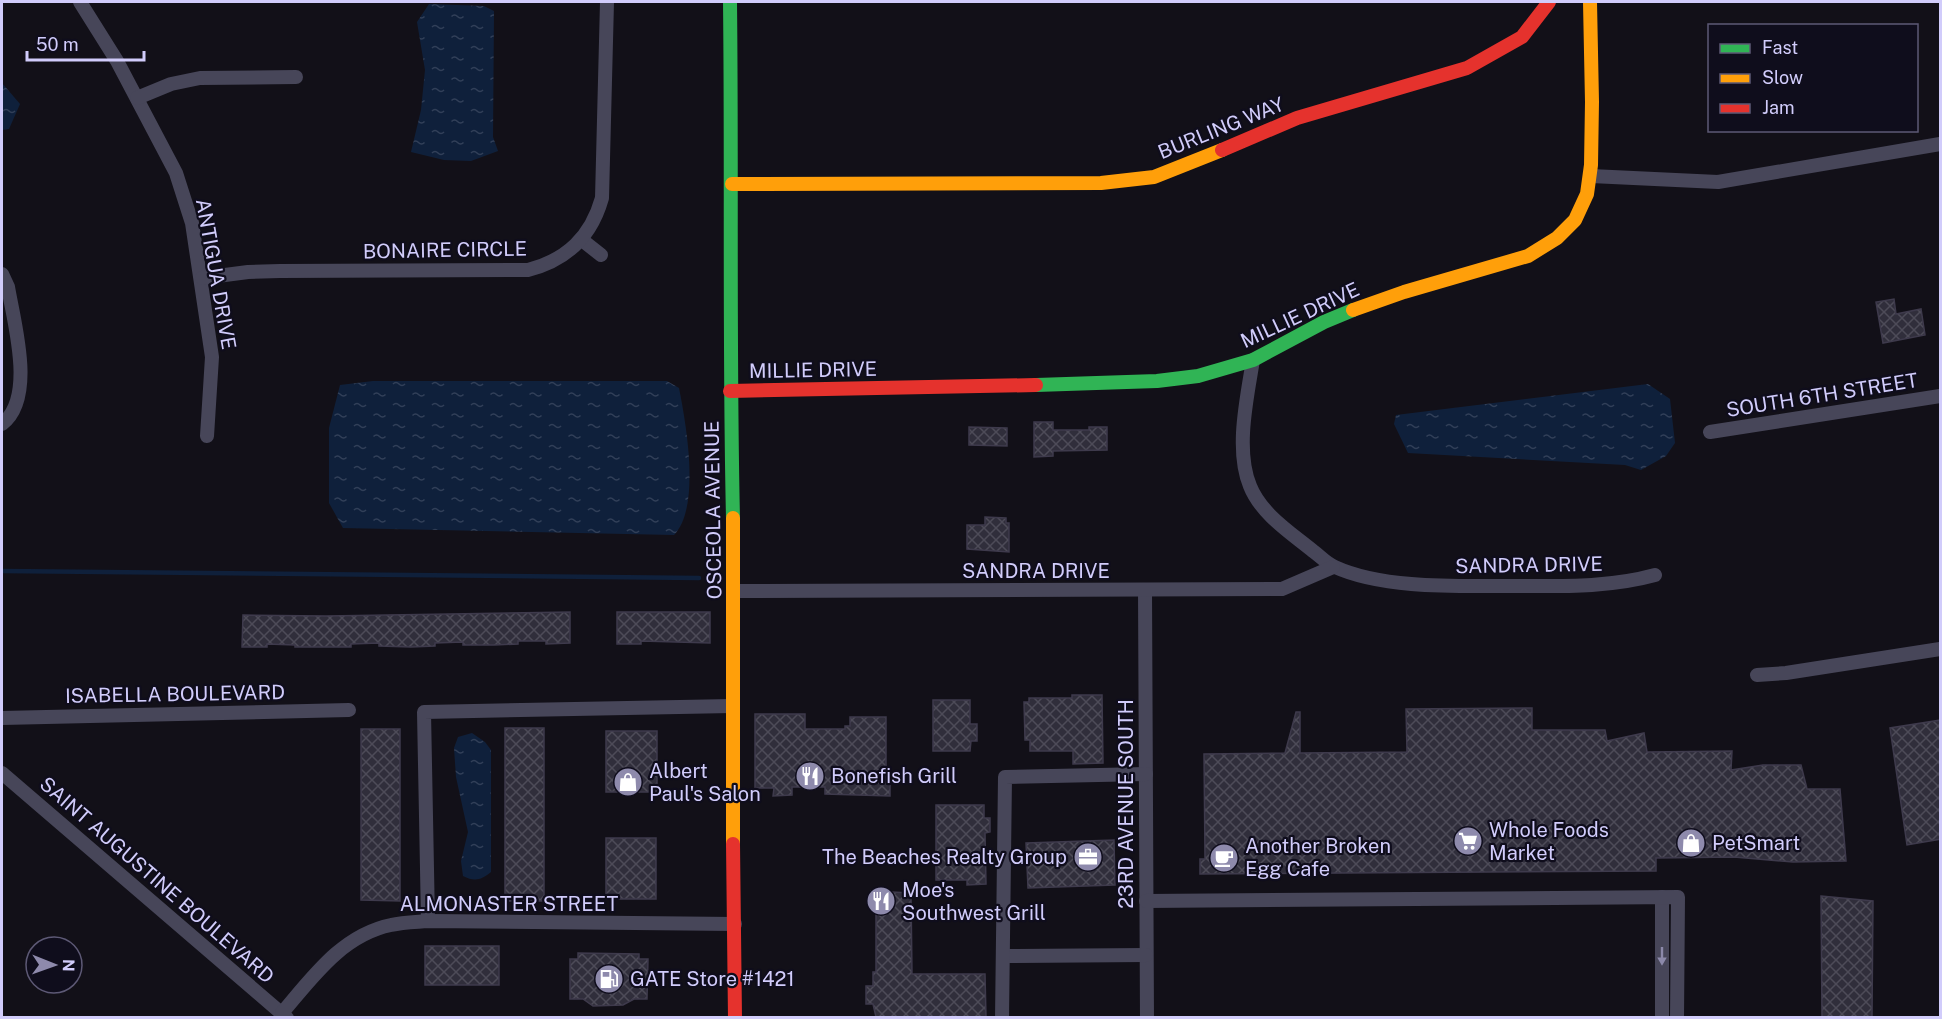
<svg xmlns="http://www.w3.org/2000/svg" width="1942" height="1019" viewBox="0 0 1942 1019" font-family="'Public Sans',sans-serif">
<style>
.water{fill:url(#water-ripples)}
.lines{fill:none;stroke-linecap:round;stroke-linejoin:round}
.stream{stroke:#0f203b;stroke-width:4.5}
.building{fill:url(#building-cross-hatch);stroke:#3e3a4c;stroke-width:1.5}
.street{stroke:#474659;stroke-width:14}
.fast{stroke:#30b455;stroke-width:14}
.slow{stroke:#ff9f0a;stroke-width:14}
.jam{stroke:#e5322d;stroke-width:14}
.oneway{fill:#8c89aa}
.labels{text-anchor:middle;stroke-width:4.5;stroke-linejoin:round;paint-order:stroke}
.street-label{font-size:20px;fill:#d1ccfb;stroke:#0f0d1c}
.poi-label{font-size:20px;fill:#d1ccfb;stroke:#0f0d1c;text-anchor:start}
</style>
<defs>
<pattern id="water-ripples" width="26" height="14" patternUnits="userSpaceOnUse" patternTransform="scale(1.5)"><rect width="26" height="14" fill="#0f203b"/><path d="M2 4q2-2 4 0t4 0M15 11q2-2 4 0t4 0" fill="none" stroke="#313f58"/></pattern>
<pattern id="building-cross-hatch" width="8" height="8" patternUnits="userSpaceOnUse" patternTransform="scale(1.5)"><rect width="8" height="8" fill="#302e3b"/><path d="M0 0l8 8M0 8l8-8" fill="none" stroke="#4d4b58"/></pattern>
</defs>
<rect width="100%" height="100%" fill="#121018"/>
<g class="water">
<polygon points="429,4 484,6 494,11 493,137 498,151 471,161 444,160 411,152 421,110 425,70 417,22"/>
<polygon points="2,83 20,104 9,129 2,130"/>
<path d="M373,381h294l12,7c7,36 22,119 -5,147l-331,-7 -14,-25v-75l11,-43z"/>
<polygon points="1648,384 1670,399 1675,443 1666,456 1641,470 1625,465 1408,453 1394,424 1396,415"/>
<path d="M472,733l13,9 6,8v122c-10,8 -16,10 -28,4l-2,-15 7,-29 -12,-55 -2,-29 4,-11z"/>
</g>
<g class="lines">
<polyline class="stream" points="2,571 699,578"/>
</g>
<g class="building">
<polygon points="1894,299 1896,314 1921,309 1925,335 1883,343 1876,302"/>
<polygon points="1034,422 1053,422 1053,430 1089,430 1089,427 1107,427 1107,450 1053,451 1053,456 1034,457"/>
<polygon points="969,427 1007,428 1007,446 969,445"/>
<polygon points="985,517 1006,518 1006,523 1009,523 1009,552 967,549 967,525 985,525"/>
<polygon points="570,612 570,643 546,644 546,641 518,641 518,644 494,645 463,645 463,642 435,643 435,646 411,647 379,646 379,643 351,644 351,647 295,647 295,645 267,644 267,647 242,647 243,615 326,616"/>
<polygon points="617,612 710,612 710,643 641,641 641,644 617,644"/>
<polygon points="1072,695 1102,695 1103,763 1073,764 1073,751 1030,751 1030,740 1025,740 1024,702 1029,702 1029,698 1072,698"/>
<polygon points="933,700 970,700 970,724 977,724 977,741 971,741 970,751 933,751"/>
<polygon points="1532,708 1532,730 1605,730 1607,741 1644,733 1647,752 1732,751 1731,770 1763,765 1801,765 1807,789 1840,789 1846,861 1793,862 1734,857 1656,858 1656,871 1200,874 1200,859 1205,859 1204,754 1285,753 1296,712 1300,712 1300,753 1407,752 1406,709"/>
<polygon points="755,714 805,714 805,729 845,729 845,726 850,726 850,717 886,717 886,781 890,780 890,796 825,794 825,787 792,787 792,795 773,796 774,788 755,788"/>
<polygon points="1941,720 1941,839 1907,845 1890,728"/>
<rect x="505" y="728" width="39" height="173"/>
<polygon points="361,729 400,729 400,901 361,900"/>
<rect x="606" y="731" width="51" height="61"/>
<polygon points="936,805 984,805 984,818 990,818 990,832 985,833 986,884 967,885 967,880 936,880"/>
<rect x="606" y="838" width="50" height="61"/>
<polygon points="1114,840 1115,885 1028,888 1026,843"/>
<polygon points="871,891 911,893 912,974 985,974 986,1017 876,1017 873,1004 866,1004 866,986 873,986 873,972 876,972 876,907 871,907"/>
<polygon points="1821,896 1873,901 1872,1017 1822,1017"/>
<rect x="425" y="946" width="74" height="39"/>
<polygon points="578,953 639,954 639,959 648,959 647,999 634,999 623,1005 593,1006 583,999 570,999 570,959 578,959"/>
</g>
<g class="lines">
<g class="street">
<polyline points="80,2 117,61 176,173 192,223 212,357 207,436"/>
<polyline points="137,98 171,84 200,78 296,77"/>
<polyline points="1591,176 1718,182 1940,144"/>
<polyline points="582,240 601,255"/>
<path d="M2,274l6,13c6,36 28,111 -6,137"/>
<path d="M202,278l46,-6 32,-1 248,-1c39,-10 63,-33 74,-72l5,-196"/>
<path d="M1253,360c-6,38 -18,90 -3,126 11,28 41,47 63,65 7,5 14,13 22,16 48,22 123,19 175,19 49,0 98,2 145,-11"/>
<polyline points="1710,432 1940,396"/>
<polyline points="1145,590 1147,1018"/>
<polyline points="734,591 1282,589 1333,567"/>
<polyline points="1757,675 1786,673 1940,649"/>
<polyline points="2,718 349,710"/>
<polyline points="2,773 287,1018"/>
<polyline points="1662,897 1662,1018"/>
<polyline points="1146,901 1678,897 1677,1018"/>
<polyline points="428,921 424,712 732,706"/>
<polyline points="1003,956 1146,955"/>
<path d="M282,1013c30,-35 60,-78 109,-88 12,-3 25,-3 37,-4l307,3"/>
<polyline points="1002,1018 1005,777 1146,774"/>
</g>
<g class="fast">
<path d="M730,2c2,172 -1,344 3,516"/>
<polyline points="1036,385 1157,381 1198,376 1253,360 1324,322 1353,310"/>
</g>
<g class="slow">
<polyline points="732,184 1101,183 1154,177 1222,150"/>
<polyline points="1353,310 1404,292 1528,256 1557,238 1575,220 1587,194 1591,165 1592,102 1590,2"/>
<polyline points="733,518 733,844"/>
</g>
<g class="jam">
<polyline points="1222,150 1297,118 1467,68 1522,37 1549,2"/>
<polyline points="730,391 1036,385"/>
<polyline points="733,844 735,1018"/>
</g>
</g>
<defs><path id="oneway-solid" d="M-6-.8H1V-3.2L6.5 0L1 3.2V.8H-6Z" transform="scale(1.5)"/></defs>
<use class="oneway" href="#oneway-solid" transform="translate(1662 956) rotate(90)"/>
<defs>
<g id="restaurant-disc" transform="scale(1.5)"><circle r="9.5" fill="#8e8aac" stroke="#0f0d1c"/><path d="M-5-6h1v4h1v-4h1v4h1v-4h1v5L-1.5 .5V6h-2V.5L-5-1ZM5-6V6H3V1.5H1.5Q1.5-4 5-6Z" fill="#fff"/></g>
<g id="shop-disc" transform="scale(1.5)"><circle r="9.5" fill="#8e8aac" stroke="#0f0d1c"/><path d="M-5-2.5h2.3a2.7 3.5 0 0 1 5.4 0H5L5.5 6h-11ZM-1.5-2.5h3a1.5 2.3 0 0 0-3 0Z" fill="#fff"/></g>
<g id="supermarket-disc" transform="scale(1.5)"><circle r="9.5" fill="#8e8aac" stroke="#0f0d1c"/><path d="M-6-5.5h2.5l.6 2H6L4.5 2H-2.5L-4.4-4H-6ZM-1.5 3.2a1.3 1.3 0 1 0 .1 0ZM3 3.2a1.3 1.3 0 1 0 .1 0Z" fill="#fff"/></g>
<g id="office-disc" transform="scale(1.5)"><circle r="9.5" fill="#8e8aac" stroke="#0f0d1c"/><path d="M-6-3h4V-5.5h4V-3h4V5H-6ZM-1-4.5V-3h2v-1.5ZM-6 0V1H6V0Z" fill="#fff"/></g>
<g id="cafe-disc" transform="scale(1.5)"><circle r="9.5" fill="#8e8aac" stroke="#0f0d1c"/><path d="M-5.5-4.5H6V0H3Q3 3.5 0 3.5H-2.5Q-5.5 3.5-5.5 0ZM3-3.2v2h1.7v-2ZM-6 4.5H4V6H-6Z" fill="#fff"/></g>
<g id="fuel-disc" transform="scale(1.5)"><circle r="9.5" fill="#8e8aac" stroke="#0f0d1c"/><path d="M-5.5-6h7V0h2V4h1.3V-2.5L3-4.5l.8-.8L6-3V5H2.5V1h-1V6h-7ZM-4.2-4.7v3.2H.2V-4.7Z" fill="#fff"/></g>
</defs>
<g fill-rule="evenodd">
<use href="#restaurant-disc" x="810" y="776"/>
<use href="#shop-disc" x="628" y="782"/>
<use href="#supermarket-disc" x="1468" y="841"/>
<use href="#shop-disc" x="1691" y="843"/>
<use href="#office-disc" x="1088" y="857"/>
<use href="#cafe-disc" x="1224" y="858"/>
<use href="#restaurant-disc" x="881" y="901"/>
<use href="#fuel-disc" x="609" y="979"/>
</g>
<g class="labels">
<g class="street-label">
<text transform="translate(1221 128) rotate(-22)" y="7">BURLING WAY</text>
<text transform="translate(445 250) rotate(-1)" y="7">BONAIRE CIRCLE</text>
<text transform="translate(216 274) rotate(80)" y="7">ANTIGUA DRIVE</text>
<text transform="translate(1300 315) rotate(-25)" y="7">MILLIE DRIVE</text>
<text transform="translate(813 370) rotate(-1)" y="7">MILLIE DRIVE</text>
<text transform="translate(1822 395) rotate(-9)" y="7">SOUTH 6TH STREET</text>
<text transform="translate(713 510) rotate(-91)" y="7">OSCEOLA AVENUE</text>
<text transform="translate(1529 565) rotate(-1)" y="7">SANDRA DRIVE</text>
<text x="1036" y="578">SANDRA DRIVE</text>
<text transform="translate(175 694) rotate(-1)" y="7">ISABELLA BOULEVARD</text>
<text transform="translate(1126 804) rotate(-90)" y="7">23RD AVENUE SOUTH</text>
<text transform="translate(157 880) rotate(41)" y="7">SAINT AUGUSTINE BOULEVARD</text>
<text x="509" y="911">ALMONASTER STREET</text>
</g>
<g class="poi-label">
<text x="649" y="778">Albert<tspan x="649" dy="23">Paul's Salon</tspan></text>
<text x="831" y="783">Bonefish Grill</text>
<text x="1489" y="837">Whole Foods<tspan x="1489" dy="23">Market</tspan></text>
<text x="1712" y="850">PetSmart</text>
<text x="1245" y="853">Another Broken<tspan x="1245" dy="23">Egg Cafe</tspan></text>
<text x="1067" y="864" text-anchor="end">The Beaches Realty Group</text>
<text x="902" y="897">Moe's<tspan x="902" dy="23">Southwest Grill</tspan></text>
<text x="630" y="986">GATE Store #1421</text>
</g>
</g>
<rect width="1942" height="1019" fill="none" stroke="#d1ccfb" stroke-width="6"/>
<rect x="1708" y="24" width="210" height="108" fill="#0f0d1c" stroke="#5d5975" stroke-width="1.5"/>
<rect x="1720" y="44" width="30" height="9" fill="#30b455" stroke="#5d5975" stroke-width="1.5"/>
<text x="1762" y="54" font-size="18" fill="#d1ccfb">Fast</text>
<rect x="1720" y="74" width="30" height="9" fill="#ff9f0a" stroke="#5d5975" stroke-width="1.5"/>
<text x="1762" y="84" font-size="18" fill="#d1ccfb">Slow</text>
<rect x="1720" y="104" width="30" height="9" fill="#e5322d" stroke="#5d5975" stroke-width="1.5"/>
<text x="1762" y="114" font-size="18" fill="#d1ccfb">Jam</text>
<g transform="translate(54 965) rotate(91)"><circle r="28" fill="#0f0d1c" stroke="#5d5975" stroke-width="1.5"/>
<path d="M0-4.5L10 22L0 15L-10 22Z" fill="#8e8aac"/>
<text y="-9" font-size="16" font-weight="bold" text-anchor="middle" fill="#d1ccfb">N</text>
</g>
<path d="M27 51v9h117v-9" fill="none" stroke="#d1ccfb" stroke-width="3"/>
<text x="36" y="51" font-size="18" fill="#d1ccfb" stroke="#0f0d1c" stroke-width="4.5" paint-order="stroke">50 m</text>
</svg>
